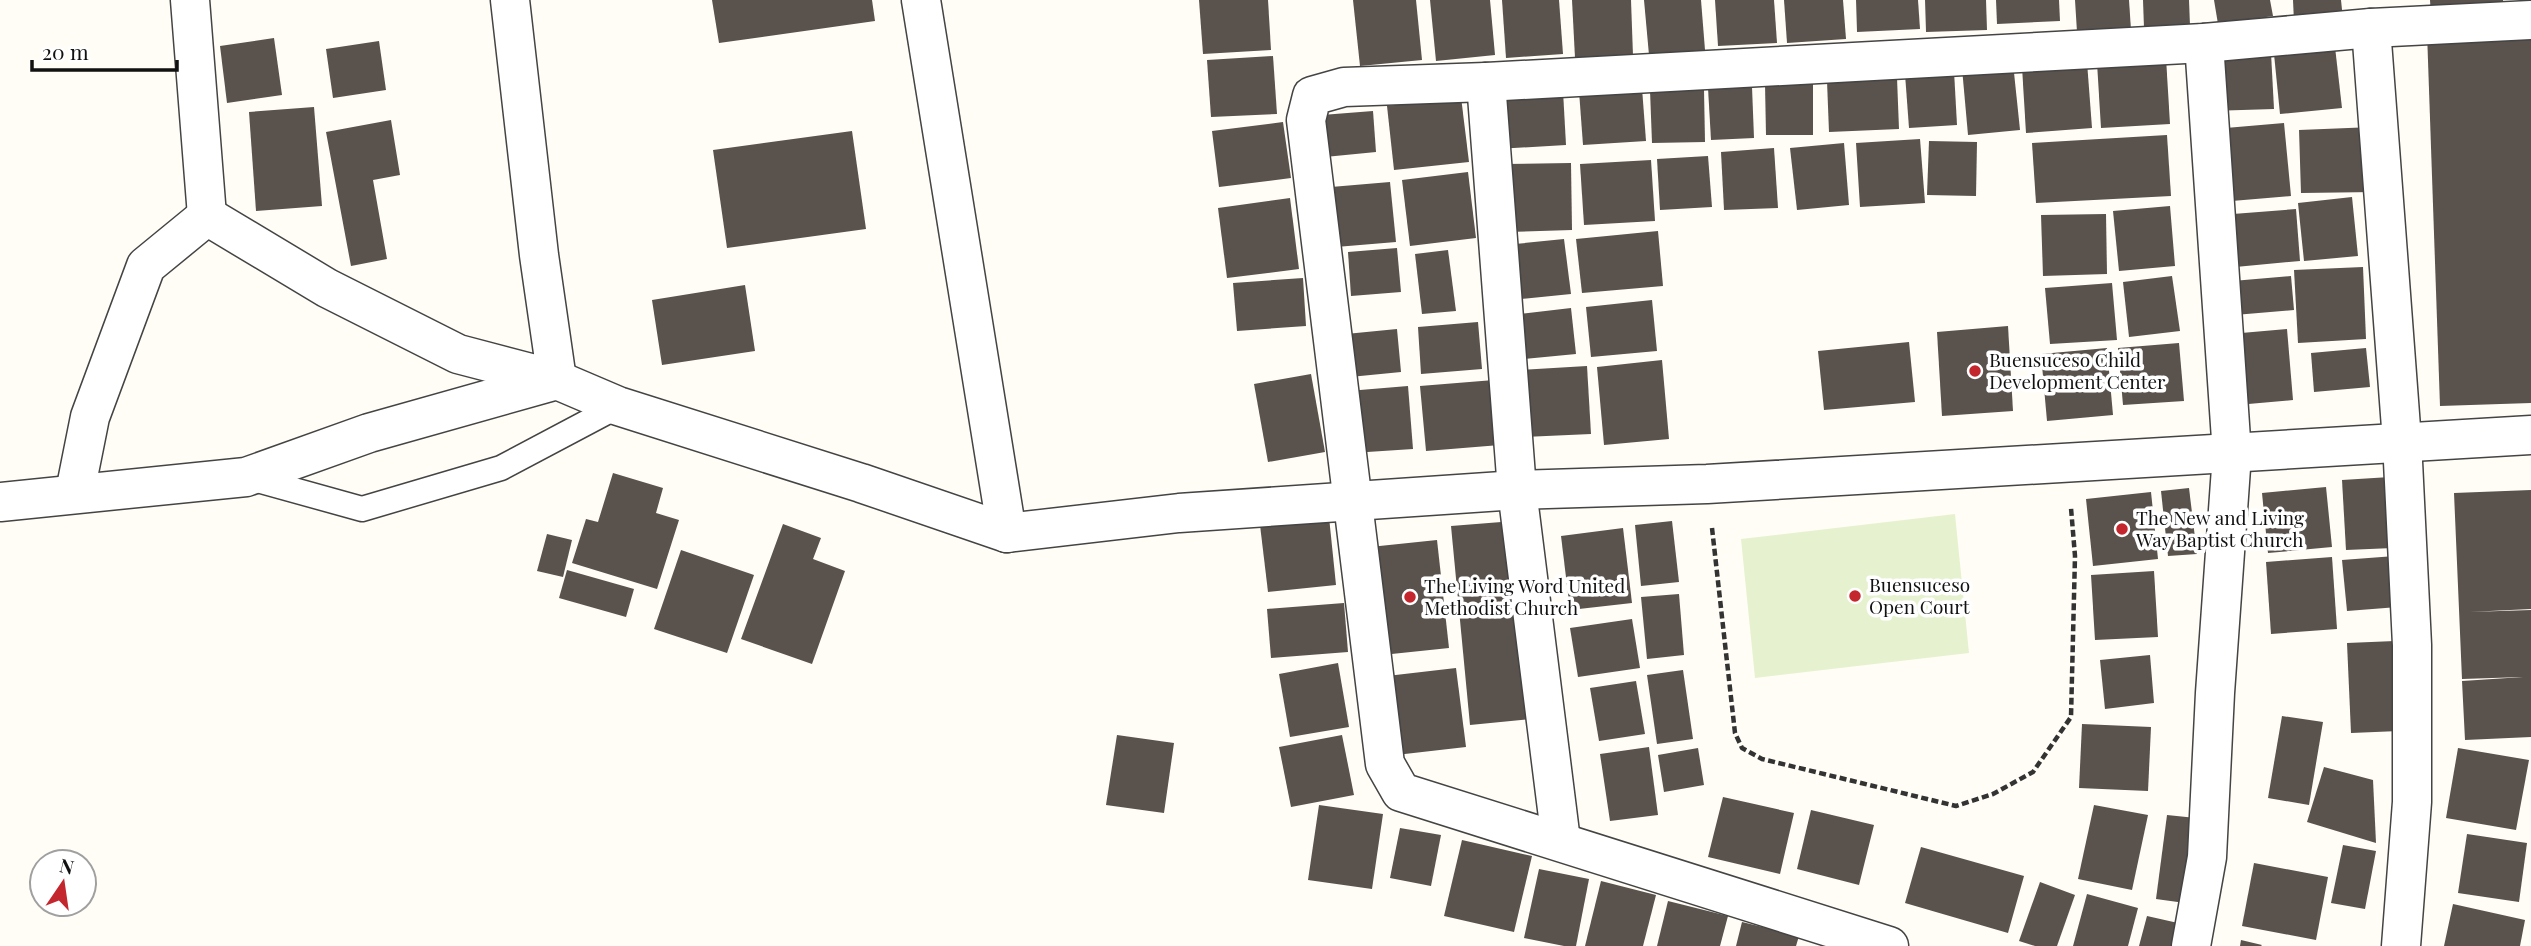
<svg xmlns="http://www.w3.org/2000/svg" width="2531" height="946" viewBox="0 0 2531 946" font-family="'Playfair Display',serif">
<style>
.pitch{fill:#e6f2cf}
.building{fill:#5a524d}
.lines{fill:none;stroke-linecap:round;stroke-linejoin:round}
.service-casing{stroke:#444;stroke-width:27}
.minor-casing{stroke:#444;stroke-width:41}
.tertiary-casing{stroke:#444;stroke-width:41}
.path{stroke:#333;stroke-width:4.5;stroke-dasharray:7 3.5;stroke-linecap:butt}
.service{stroke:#fff;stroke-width:24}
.minor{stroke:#fff;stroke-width:38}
.tertiary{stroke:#fff;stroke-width:38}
.poi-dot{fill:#c4262e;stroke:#fff;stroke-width:2.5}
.labels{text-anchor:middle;stroke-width:7;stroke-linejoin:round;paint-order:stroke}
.poi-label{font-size:19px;fill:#111;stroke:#fff;text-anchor:start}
</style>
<rect width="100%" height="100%" fill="#fffdf5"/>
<polygon class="pitch" points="1955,514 1969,653 1755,678 1741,539"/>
<g class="building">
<polygon points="712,0 872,0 875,21 719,43"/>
<polygon points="1199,0 1268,0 1271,50 1203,54"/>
<polygon points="1353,0 1416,0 1422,60 1360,66"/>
<polygon points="1430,0 1490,0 1495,55 1436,61"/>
<polygon points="1502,0 1559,0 1563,54 1506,58"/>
<polygon points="1572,0 1631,0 1633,56 1575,58"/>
<polygon points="1644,0 1701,0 1705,50 1649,55"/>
<polygon points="1715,0 1774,0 1777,43 1718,46"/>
<polygon points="1784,0 1843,0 1846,39 1787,43"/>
<polygon points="1856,0 1918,0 1920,29 1857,32"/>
<polygon points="1925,0 1986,0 1987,30 1926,32"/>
<polygon points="1996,0 2059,0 2060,21 1997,24"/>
<polygon points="2075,0 2129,0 2131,30 2077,32"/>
<polygon points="2143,0 2189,0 2190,26 2144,28"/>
<polygon points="2214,0 2270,0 2273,16 2218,24"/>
<polygon points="2293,0 2341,0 2343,19 2294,22"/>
<polygon points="2430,0 2503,0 2504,15 2431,18"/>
<polygon points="2531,29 2531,403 2440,406 2427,32"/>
<polygon points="274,38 282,95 227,103 220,46"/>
<polygon points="379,41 386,90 333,98 326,49"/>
<polygon points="2335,47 2342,108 2280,114 2274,54"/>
<polygon points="2271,53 2274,109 2210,111 2207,56"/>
<polygon points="1273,56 1277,114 1211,117 1207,60"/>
<polygon points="2166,58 2170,124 2101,128 2097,63"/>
<polygon points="2087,62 2092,128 2026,133 2022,67"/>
<polygon points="2013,63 2020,130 1968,135 1962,68"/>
<polygon points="1954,71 1957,125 1909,128 1905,74"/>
<polygon points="1897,78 1899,129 1829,132 1827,81"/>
<polygon points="1813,83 1813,135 1766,135 1765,84"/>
<polygon points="1752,87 1754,138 1711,140 1708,88"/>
<polygon points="1642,88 1646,141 1583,145 1579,91"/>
<polygon points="1650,90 1704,90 1705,142 1652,143"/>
<polygon points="1563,91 1566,145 1497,149 1493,95"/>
<polygon points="1461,97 1469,162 1394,170 1387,106"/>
<polygon points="314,107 322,206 256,211 249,112"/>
<polygon points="1373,111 1376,152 1325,157 1322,115"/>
<polygon points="391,120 400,175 373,180 387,259 351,266 326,132"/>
<polygon points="1283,122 1291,178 1219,187 1212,131"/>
<polygon points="2284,123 2291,196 2220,202 2214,129"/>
<polygon points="2373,127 2375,192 2301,193 2299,130"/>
<polygon points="852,131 866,229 727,248 713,150"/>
<polygon points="2167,135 2171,196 2036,203 2032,143"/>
<polygon points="1920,139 1925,203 1860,207 1856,143"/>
<polygon points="1929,141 1977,142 1976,196 1927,195"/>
<polygon points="1844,143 1849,205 1797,210 1790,148"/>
<polygon points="1774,148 1778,208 1724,210 1721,152"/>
<polygon points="1708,156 1712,207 1660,210 1657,159"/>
<polygon points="1651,160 1655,221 1584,225 1580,164"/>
<polygon points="1571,163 1572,230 1506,232 1504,164"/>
<polygon points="1468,172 1476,238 1410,246 1402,180"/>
<polygon points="1390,182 1396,242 1336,247 1331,187"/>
<polygon points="2352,197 2358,256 2304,261 2298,203"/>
<polygon points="1290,198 1299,269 1227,278 1218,208"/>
<polygon points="2170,206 2175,266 2119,271 2113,211"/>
<polygon points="2296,209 2300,261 2225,268 2220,215"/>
<polygon points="2106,214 2107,274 2043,276 2041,215"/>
<polygon points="1658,231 1663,286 1582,293 1576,239"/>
<polygon points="1564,239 1571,294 1521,299 1515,244"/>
<polygon points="1397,248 1401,292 1351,296 1348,252"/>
<polygon points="1448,250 1456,311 1422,314 1415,254"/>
<polygon points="2363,267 2366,339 2298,343 2294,270"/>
<polygon points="2172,276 2180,331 2129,337 2123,282"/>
<polygon points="2291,276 2294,310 2223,316 2221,282"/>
<polygon points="1303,278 1306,326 1237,331 1233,283"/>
<polygon points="2112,283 2117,340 2050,344 2045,288"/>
<polygon points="745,285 755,351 662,365 652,300"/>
<polygon points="1652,300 1657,351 1591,357 1586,307"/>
<polygon points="1571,308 1576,354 1515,360 1511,315"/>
<polygon points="1478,322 1482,369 1421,374 1418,327"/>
<polygon points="2008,326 2013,411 1942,416 1937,332"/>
<polygon points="1397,329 1401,372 1350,377 1346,334"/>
<polygon points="2287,329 2293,400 2237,405 2230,334"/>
<polygon points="1909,342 1915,402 1824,410 1818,351"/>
<polygon points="2179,343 2184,401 2123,405 2118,348"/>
<polygon points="2107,348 2113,415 2047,421 2041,354"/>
<polygon points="2366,348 2370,387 2314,392 2311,353"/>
<polygon points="1662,360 1669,439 1604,445 1597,367"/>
<polygon points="1587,366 1591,434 1522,437 1518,370"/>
<polygon points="1311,374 1325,452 1268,462 1254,384"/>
<polygon points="1494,380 1500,445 1426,451 1420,386"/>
<polygon points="1408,386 1413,449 1352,453 1348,391"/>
<polygon points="613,473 663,488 656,513 679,520 657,589 572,563 586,519 598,522"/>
<polygon points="2390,477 2393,548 2346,550 2342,480"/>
<polygon points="2326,487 2332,547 2268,553 2262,493"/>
<polygon points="2189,488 2197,554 2168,556 2161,491"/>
<polygon points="2531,490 2531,609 2469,612 2531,610 2531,737 2465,740 2462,681 2523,677 2462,679 2454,493"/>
<polygon points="2151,492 2158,559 2093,566 2086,499"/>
<polygon points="1329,517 1336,585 1268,592 1260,525"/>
<polygon points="1514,521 1532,719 1470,725 1451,526"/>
<polygon points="1672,521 1679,582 1641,586 1635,525"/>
<polygon points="783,524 821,538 813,559 845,571 812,664 741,639"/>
<polygon points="1623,528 1632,603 1570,610 1561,536"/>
<polygon points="547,534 572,540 563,577 537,571"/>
<polygon points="1437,540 1449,648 1382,655 1370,547"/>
<polygon points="681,550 754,575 727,653 654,629"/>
<polygon points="2395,556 2398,607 2347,611 2342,560"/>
<polygon points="2332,557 2337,629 2271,634 2266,562"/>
<polygon points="567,570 634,589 626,617 559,598"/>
<polygon points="2154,571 2158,637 2095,640 2091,575"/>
<polygon points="1679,594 1684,655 1647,659 1641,597"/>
<polygon points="1344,603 1348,652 1271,658 1267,609"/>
<polygon points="1632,619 1640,668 1578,677 1570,628"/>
<polygon points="2395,641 2399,731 2351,733 2347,643"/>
<polygon points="2150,655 2154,703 2105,709 2100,660"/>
<polygon points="1338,663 1349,727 1290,737 1279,674"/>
<polygon points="1456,668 1466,747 1396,755 1387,676"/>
<polygon points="1683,670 1693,739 1657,744 1647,675"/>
<polygon points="1636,681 1645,734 1599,741 1590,688"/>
<polygon points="2282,716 2323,722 2309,805 2268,798"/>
<polygon points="2082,724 2151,727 2148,791 2079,788"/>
<polygon points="1117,735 1174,743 1164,813 1106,805"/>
<polygon points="1342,735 1354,795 1291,807 1279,747"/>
<polygon points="1649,747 1658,815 1610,821 1600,754"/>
<polygon points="1698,748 1704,785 1664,792 1658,755"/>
<polygon points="2458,748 2529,760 2516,830 2446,818"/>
<polygon points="2324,767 2373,780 2376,843 2307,822"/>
<polygon points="1723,797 1794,813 1780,874 1708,857"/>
<polygon points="1319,805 1383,814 1372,889 1308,880"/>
<polygon points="2094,805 2148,815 2132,890 2078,879"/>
<polygon points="1811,810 1874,825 1859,885 1797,869"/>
<polygon points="2167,815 2196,818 2185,903 2156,899"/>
<polygon points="1400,828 1441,835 1431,886 1390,878"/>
<polygon points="2467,834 2527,843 2519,902 2458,893"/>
<polygon points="1462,840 1532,856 1514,932 1444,916"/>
<polygon points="2343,845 2376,851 2365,909 2331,903"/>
<polygon points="1921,847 2024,876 2008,933 1905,903"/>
<polygon points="2254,863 2328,877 2316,940 2242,926"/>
<polygon points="1539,869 1589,879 1576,946 1564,946 1524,938"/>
<polygon points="1601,881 1656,895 1643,946 1585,946"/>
<polygon points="2040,882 2075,895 2057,946 2035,946 2019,941"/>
<polygon points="2087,894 2138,908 2128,946 2073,946"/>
<polygon points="1668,901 1728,916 1720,946 1657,946"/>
<polygon points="2453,904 2525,920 2520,946 2444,946"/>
<polygon points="2147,916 2178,923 2173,946 2139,946"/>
<polygon points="1742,922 1799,936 1796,946 1736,946"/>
<polygon points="2241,940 2262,945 2261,946 2240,946"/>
</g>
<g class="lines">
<g class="service-casing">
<polyline id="service" points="247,477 362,509 501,468 618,406"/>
</g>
<g class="minor-casing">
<g id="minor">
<polyline points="190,0 207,216"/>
<polyline points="921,0 1007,533"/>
<polyline points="2371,28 2402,441 2412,645 2412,802 2401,946"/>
<polyline points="1486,82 1517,490 1561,841"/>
<polyline points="75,492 90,417 146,266 207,216 327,288 458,354 557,380 539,255 510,0"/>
<polyline points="1889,946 1401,792 1385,764 1306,120 1312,96 1344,87 1486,82 2204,43 2371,28 2531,20"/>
<polyline points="2191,946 2207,857 2215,693 2232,454 2204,43"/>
</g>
</g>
<g class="tertiary-casing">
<polyline id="tertiary" points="0,502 246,477 369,433 557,380 618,406 861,483 1007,533 1179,513 1517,490 1707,484 2531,435"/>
</g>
<polyline class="path" points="1712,528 1735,733 1742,748 1762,759 1956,806 1993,794 2033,772 2071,717 2075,556 2071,508"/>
<use href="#service" class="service"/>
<use href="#minor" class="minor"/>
<use href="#tertiary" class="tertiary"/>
</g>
<g class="poi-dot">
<circle cx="1975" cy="371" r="7"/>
<circle cx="2122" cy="529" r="7"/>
<circle cx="1855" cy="596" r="7"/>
<circle cx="1410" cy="597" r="7"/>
</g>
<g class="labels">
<g class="poi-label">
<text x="1989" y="367">Buensuceso Child<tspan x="1989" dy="22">Development Center</tspan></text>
<text x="2136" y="525">The New and Living<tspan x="2136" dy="22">Way Baptist Church</tspan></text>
<text x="1869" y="592">Buensuceso<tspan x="1869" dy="22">Open Court</tspan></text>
<text x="1424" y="593">The Living Word United<tspan x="1424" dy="22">Methodist Church</tspan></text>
</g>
</g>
<g transform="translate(63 883) rotate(13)"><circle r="33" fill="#ffffff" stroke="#a0a0a0" stroke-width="2"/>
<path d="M0-5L12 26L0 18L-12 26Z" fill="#c4262e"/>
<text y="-10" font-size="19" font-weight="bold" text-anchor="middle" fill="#111111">N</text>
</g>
<path d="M32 60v10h145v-10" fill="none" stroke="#111111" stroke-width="3.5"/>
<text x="42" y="60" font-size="21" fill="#111111" stroke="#ffffff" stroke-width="5" paint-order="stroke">20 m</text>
</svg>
